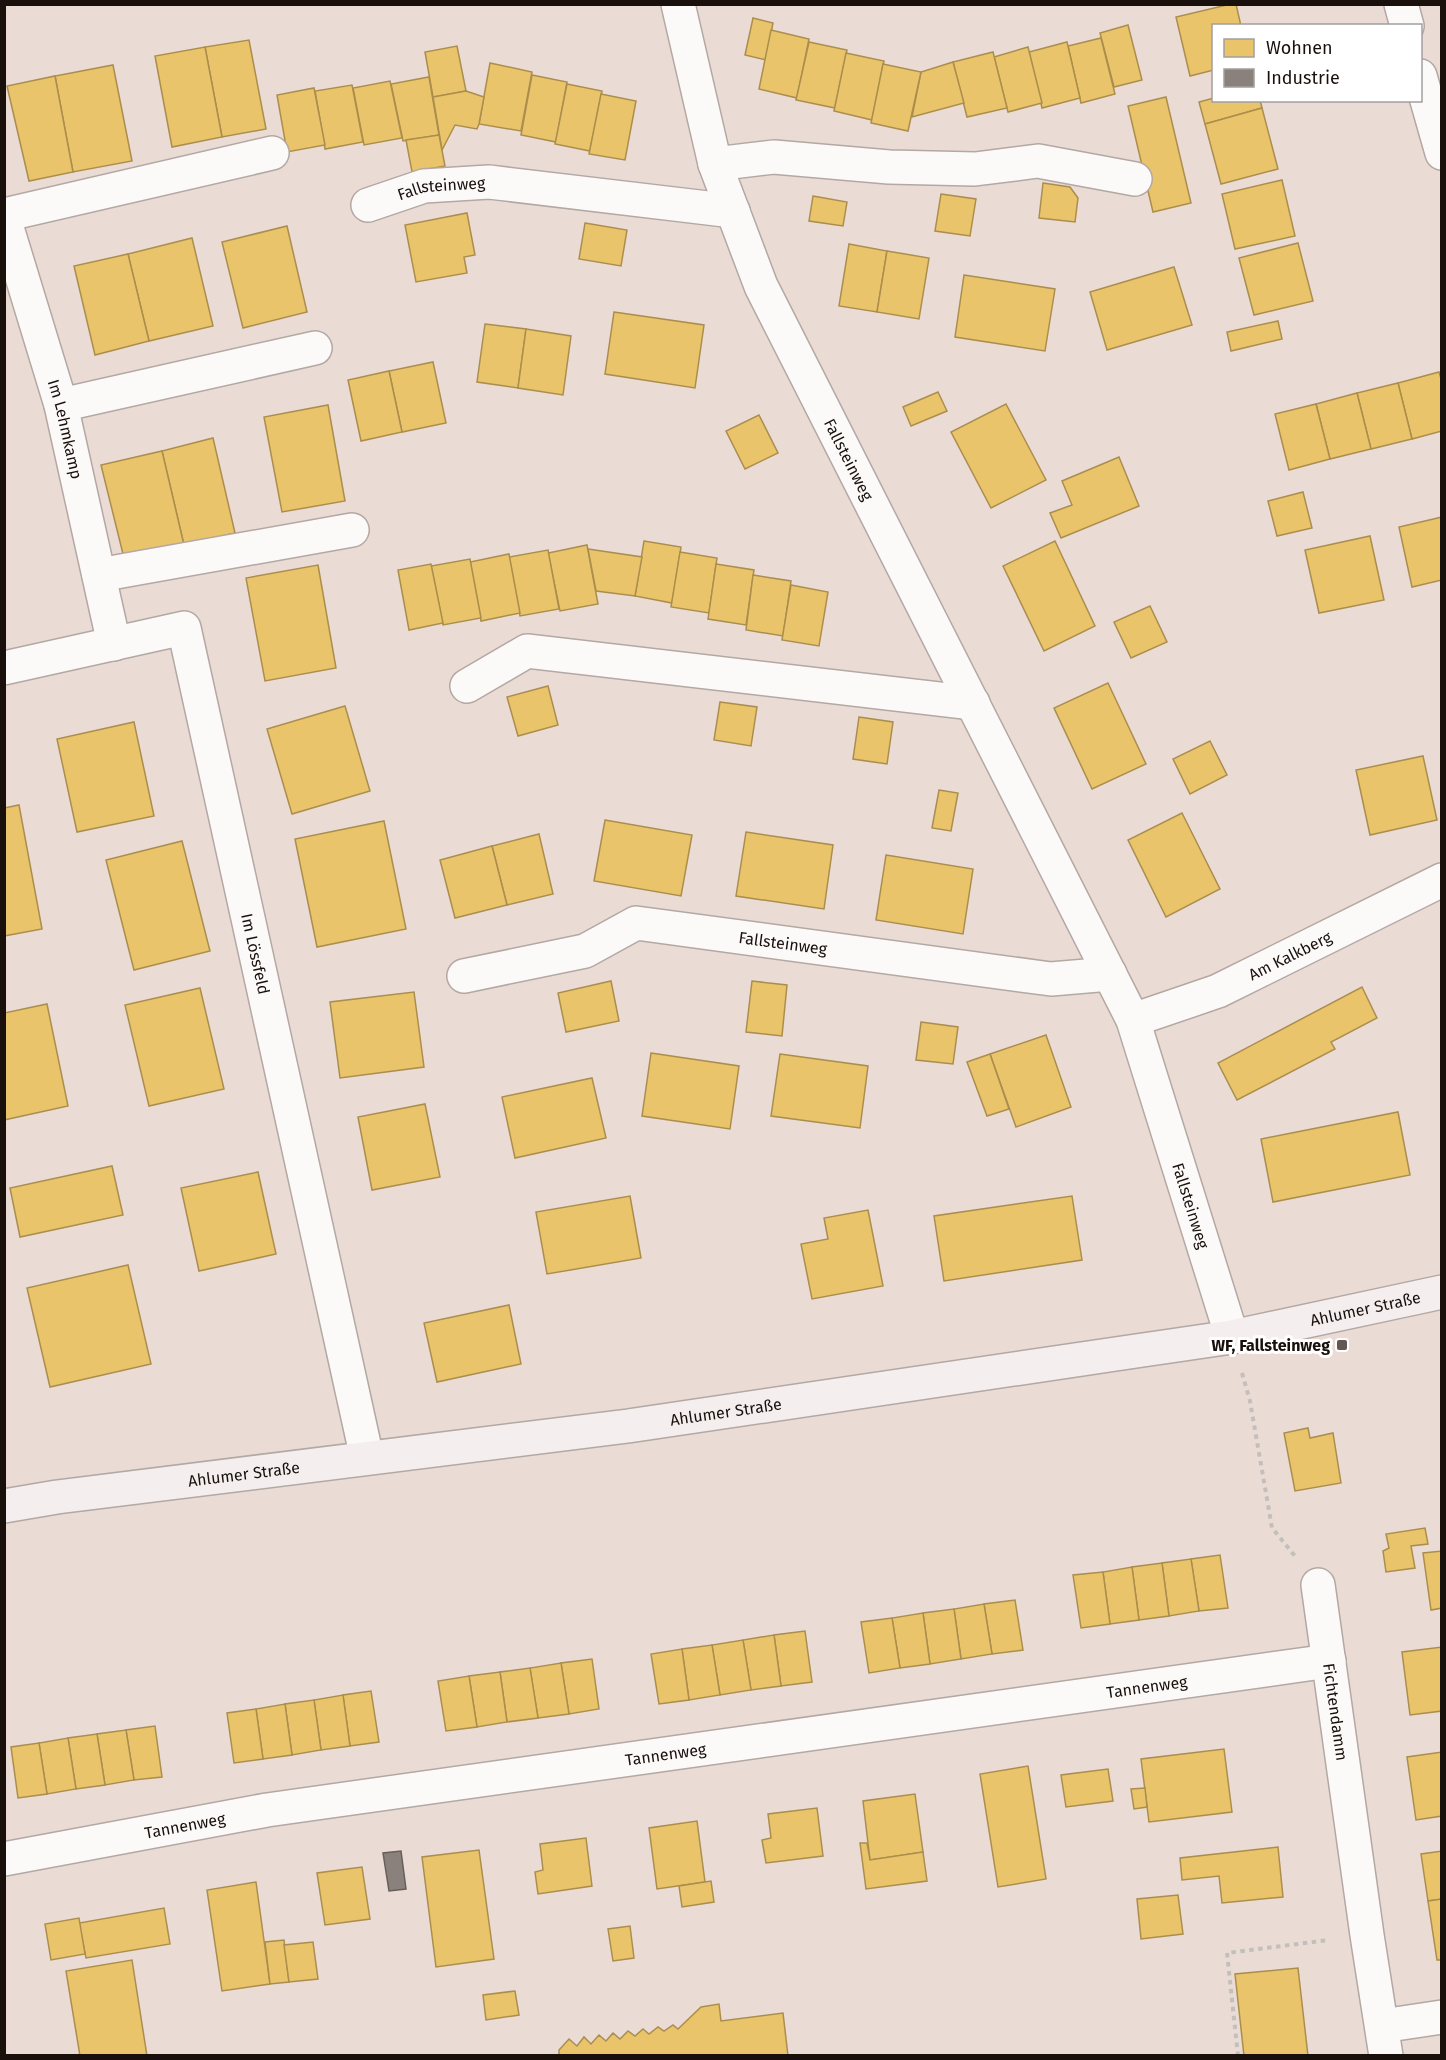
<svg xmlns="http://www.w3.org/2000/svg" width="1446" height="2060" viewBox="0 0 1446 2060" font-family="'Fira Sans',sans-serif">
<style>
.homes{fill:#e9c46a;stroke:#ab8e4e;stroke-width:1.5}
.industry{fill:#8a817c;stroke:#685f5a;stroke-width:1.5}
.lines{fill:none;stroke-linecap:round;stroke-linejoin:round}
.minor-casing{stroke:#b3a8a3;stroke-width:36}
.secondary-casing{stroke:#b3a8a3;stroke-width:36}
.path{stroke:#c3bfbd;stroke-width:4;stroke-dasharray:4.5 4.5;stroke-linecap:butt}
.minor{stroke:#fcfaf9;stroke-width:33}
.secondary{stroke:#f4eeee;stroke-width:33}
.poi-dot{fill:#625752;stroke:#fff;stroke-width:2}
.labels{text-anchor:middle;stroke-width:6;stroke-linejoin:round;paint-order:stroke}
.street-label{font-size:16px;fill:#19100c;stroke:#fff}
.poi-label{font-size:16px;font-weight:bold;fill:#19100c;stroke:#fff;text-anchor:end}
</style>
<rect width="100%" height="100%" fill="#ebdbd5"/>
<g class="homes">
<polygon points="1231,4 1236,4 1241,26 1214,26 1214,70 1190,76 1176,17"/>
<polygon points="753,18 773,23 766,60 745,55"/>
<polygon points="1128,25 1142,80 1114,87 1100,33"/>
<polygon points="771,30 809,39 797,98 759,89"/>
<polygon points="1101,38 1115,94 1081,103 1068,46"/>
<polygon points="249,40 266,129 222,137 205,47"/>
<polygon points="809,42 847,50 835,108 796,100"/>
<polygon points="1067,42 1080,98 1042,108 1029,52"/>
<polygon points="457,46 466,91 433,97 425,52"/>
<polygon points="205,47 222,137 172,147 155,56"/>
<polygon points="1028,47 1042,103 1008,112 994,57"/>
<polygon points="993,52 1007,108 967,117 953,62"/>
<polygon points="846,53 884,61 872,120 834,111"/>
<polygon points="953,62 964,103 912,117 921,72"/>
<polygon points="490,63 532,72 521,131 479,124"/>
<polygon points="883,64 921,72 908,131 871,123"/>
<polygon points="113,65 132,161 73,172 55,76"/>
<polygon points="532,75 567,82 556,142 521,135"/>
<polygon points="55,76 73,172 29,181 7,86"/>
<polygon points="429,77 439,135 403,141 391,84"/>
<polygon points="390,81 402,138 364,145 353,88"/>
<polygon points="567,84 602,91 590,151 555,144"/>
<polygon points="352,85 363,142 325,149 315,91"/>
<polygon points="314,88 325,145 287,152 277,95"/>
<polygon points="466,91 484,97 479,124 477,129 455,125 442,150 433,97"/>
<polygon points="601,94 636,101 625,160 589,154"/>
<polygon points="1166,97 1191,203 1153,212 1128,106"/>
<polygon points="1214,98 1214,100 1260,100 1262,108 1205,124 1199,102"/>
<polygon points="1262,108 1278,169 1221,184 1205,124"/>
<polygon points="439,135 445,166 412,172 406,140"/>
<polygon points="1282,180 1295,236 1235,249 1222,194"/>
<polygon points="1043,183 1070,187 1078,198 1075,222 1039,218"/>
<polygon points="941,194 976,199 970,236 935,231"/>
<polygon points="813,196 847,202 843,226 809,221"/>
<polygon points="467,213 475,255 464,257 467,273 416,282 405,225"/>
<polygon points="585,223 627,230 621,266 579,259"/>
<polygon points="287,226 307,312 243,328 222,242"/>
<polygon points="192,238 213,326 149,341 128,254"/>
<polygon points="1298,243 1313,301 1254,315 1239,258"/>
<polygon points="849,244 887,251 877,312 839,306"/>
<polygon points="887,251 929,258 919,319 877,312"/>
<polygon points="128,254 149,341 95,355 74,266"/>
<polygon points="1174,267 1192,325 1107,350 1090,292"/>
<polygon points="964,275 1055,289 1045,351 955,337"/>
<polygon points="614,312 704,325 695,388 605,374"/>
<polygon points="1278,321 1282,339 1231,351 1227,332"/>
<polygon points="485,324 526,329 518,388 477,382"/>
<polygon points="526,329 571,336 563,395 518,388"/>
<polygon points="433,362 446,423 402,432 389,371"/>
<polygon points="389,371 402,432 361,441 348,380"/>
<polygon points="1439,372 1442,382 1442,431 1412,439 1398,383"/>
<polygon points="1398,383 1412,439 1371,449 1357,393"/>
<polygon points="938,392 947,411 911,426 903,407"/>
<polygon points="1357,393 1371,449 1330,459 1316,404"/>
<polygon points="1006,404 1046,480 991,508 951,432"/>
<polygon points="1316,404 1330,459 1289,470 1275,414"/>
<polygon points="328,405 345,501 282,512 264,417"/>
<polygon points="759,415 778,453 745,469 726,431"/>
<polygon points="213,438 235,533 184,545 162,451"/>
<polygon points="162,451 184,545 124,558 101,465"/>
<polygon points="1119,457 1139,506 1061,538 1050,513 1072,505 1062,481"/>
<polygon points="1303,492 1312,528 1277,536 1268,501"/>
<polygon points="1442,517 1442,580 1412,587 1399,527"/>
<polygon points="1370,536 1384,600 1319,613 1305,550"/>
<polygon points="644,541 681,547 672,603 635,596"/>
<polygon points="1055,541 1095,626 1044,651 1003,566"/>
<polygon points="587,545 598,604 560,611 548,553"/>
<polygon points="588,549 642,557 635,596 596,591"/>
<polygon points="548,550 559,609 520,616 509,557"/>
<polygon points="680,552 717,558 709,613 671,607"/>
<polygon points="509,554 520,613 481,621 470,562"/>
<polygon points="470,559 481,618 443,625 431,566"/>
<polygon points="431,564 443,623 409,630 398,570"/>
<polygon points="716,564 754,570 746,625 708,619"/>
<polygon points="318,565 336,668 265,681 246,578"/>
<polygon points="753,575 791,581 783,636 746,630"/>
<polygon points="791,585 828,592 819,646 782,640"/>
<polygon points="1150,606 1167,642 1131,658 1114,622"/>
<polygon points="1108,683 1146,764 1092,789 1054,708"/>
<polygon points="548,686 558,725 518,736 507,697"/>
<polygon points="720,702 757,707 751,746 714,740"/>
<polygon points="345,706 370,791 292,814 267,729"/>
<polygon points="859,717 893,722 887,764 853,759"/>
<polygon points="134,722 154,816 77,832 57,739"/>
<polygon points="1210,741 1227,775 1190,794 1173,759"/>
<polygon points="1423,756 1437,820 1370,835 1356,770"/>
<polygon points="939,790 958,793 951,831 932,828"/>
<polygon points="19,805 42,929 4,936 4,808"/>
<polygon points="1182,813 1220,889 1166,917 1128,840"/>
<polygon points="605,820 692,835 681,896 594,881"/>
<polygon points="384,821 406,929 317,947 295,839"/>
<polygon points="746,832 833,845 824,909 736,896"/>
<polygon points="539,834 553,894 507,905 492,846"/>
<polygon points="182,841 210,951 134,970 106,860"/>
<polygon points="492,846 507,905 455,918 440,860"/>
<polygon points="886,855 973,869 963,934 876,920"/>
<polygon points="611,981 619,1021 566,1032 558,993"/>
<polygon points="752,981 787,985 782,1036 746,1032"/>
<polygon points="1362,987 1377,1018 1331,1042 1335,1049 1237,1100 1218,1063"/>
<polygon points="200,988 224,1089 149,1106 125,1005"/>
<polygon points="414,992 424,1067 340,1078 330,1002"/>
<polygon points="47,1004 68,1106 4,1120 4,1013"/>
<polygon points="921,1022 958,1027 953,1064 916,1060"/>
<polygon points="1046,1035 1071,1107 1016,1127 990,1054"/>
<polygon points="651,1053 739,1066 730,1129 642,1116"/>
<polygon points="780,1054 868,1066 860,1128 771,1116"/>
<polygon points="990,1054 1009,1109 987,1116 967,1062"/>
<polygon points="592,1078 606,1138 515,1158 502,1097"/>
<polygon points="425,1104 440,1177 372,1190 358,1117"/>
<polygon points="1398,1112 1410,1175 1273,1202 1261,1139"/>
<polygon points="112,1166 123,1215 20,1237 10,1188"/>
<polygon points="258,1172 276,1254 199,1271 181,1188"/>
<polygon points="630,1196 641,1258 547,1274 536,1212"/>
<polygon points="1072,1196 1082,1260 944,1281 934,1216"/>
<polygon points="868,1210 883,1286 812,1299 801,1244 828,1239 824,1218"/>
<polygon points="128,1265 151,1364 50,1387 27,1288"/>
<polygon points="509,1305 521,1364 437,1382 424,1323"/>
<polygon points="1308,1428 1310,1438 1333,1433 1341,1483 1295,1491 1284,1433"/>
<polygon points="1425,1528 1428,1544 1411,1546 1415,1568 1386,1572 1383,1551 1389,1548 1386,1534"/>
<polygon points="1442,1551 1442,1608 1431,1610 1423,1553"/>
<polygon points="1220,1555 1228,1608 1199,1611 1191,1559"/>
<polygon points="1191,1559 1199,1611 1169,1616 1162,1563"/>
<polygon points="1162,1563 1169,1616 1139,1620 1132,1567"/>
<polygon points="1132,1567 1139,1620 1110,1624 1103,1572"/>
<polygon points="1103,1572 1110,1624 1081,1628 1073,1575"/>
<polygon points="1015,1600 1023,1650 992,1654 984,1604"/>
<polygon points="984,1604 992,1654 961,1659 954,1609"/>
<polygon points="954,1609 961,1659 930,1664 923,1613"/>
<polygon points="923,1613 930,1664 900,1668 892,1618"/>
<polygon points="892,1618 900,1668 869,1673 861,1622"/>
<polygon points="805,1631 812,1682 781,1686 774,1635"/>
<polygon points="774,1635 781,1686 751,1690 743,1640"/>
<polygon points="743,1640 751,1690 720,1695 712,1645"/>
<polygon points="712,1645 720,1695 689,1700 682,1649"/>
<polygon points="1442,1647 1442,1711 1410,1715 1402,1652"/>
<polygon points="682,1649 689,1700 659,1704 651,1654"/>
<polygon points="592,1659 599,1709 569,1714 561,1663"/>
<polygon points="561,1663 569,1714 538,1718 530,1668"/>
<polygon points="530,1668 538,1718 507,1722 500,1672"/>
<polygon points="500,1672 507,1722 477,1727 469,1676"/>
<polygon points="469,1676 477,1727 446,1731 438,1681"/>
<polygon points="371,1691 379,1742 350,1746 343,1695"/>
<polygon points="343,1695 350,1746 321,1750 314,1700"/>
<polygon points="314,1700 321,1750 292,1755 285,1704"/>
<polygon points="285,1704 292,1755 263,1759 256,1709"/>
<polygon points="256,1709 263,1759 234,1763 227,1713"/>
<polygon points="155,1726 162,1777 134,1780 126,1730"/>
<polygon points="126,1730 134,1780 105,1785 97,1734"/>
<polygon points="97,1734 105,1785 76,1789 68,1738"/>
<polygon points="68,1738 76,1789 47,1794 39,1743"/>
<polygon points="39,1743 47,1794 18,1798 11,1747"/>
<polygon points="1224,1749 1232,1812 1149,1822 1141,1759"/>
<polygon points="1442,1752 1442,1816 1416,1820 1407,1757"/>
<polygon points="1028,1766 1046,1879 998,1887 980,1774"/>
<polygon points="1108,1769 1113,1801 1066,1807 1061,1775"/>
<polygon points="1145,1788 1147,1807 1134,1809 1131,1789"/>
<polygon points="915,1794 923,1852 870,1860 863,1801"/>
<polygon points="817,1808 823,1856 766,1863 762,1840 771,1838 768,1814"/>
<polygon points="697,1821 705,1882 657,1889 649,1828"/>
<polygon points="586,1838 592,1886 538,1894 535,1872 543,1870 540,1844"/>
<polygon points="860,1843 867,1843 870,1860 923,1852 927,1881 866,1889"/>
<polygon points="1278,1847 1283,1897 1222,1903 1219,1876 1182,1880 1180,1858"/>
<polygon points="479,1850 494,1959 436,1967 422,1857"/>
<polygon points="1442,1851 1442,1899 1428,1901 1421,1854"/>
<polygon points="362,1867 370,1919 325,1925 317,1873"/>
<polygon points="711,1881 714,1902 682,1907 679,1886"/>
<polygon points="256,1882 270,1984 222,1991 207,1890"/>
<polygon points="1178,1895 1183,1934 1141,1939 1137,1899"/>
<polygon points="1442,1899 1442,1960 1437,1960 1428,1901"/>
<polygon points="164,1908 170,1944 86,1958 79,1923"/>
<polygon points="79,1918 85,1954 51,1960 45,1924"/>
<polygon points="630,1926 634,1958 613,1961 608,1929"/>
<polygon points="284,1940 289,1982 270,1984 265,1942"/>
<polygon points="313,1942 318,1979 289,1982 284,1945"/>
<polygon points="132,1960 147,2056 80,2056 66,1971"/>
<polygon points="1298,1968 1308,2056 1244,2056 1235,1974"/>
<polygon points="515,1991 519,2015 486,2020 483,1995"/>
<polygon points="719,2004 721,2021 783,2013 788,2056 559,2056 559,2050 569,2039 577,2046 584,2037 591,2044 599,2035 606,2041 613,2033 620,2039 628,2031 635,2036 643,2029 649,2034 658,2027 664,2031 673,2025 678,2029 701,2007"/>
</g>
<polygon class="industry" points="401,1851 406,1889 389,1891 383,1853"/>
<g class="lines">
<g class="minor-casing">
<g id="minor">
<path id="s1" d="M678,4l37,160 46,122 372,734 99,317"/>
<polyline points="1401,4 1407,26"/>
<polyline points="1420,76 1442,153"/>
<polyline points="715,164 774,157 889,167 975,169 1038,161 1135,179"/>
<path id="s2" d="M368,205l56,-19 65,-4 244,29"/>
<polyline points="4,215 272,153"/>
<path id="s3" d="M4,218l57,187 53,239"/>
<polyline points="61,405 315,348"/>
<polyline points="99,575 352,530"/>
<path id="s4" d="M4,668l180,-40 183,830"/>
<polyline points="467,686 527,651 973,703"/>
<path id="s5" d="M464,976l121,-25 51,-28 415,56 59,-5"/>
<path id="s6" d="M1133,1020l85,-29 224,-111"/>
<path id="s7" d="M1318,1585l49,350 19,121"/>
<path id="s8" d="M4,1859l263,-49 1062,-149"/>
<polyline points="1382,2026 1442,2017"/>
</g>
</g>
<g class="secondary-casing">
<g id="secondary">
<path id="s9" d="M4,1506l53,-9 571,-71 508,-75 96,-14 210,-45"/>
</g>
</g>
<g class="path">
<polyline points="1242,1373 1250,1401 1272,1528 1295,1556"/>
<polyline points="1238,2056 1227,1953 1329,1940"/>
</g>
<use href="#minor" class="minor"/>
<use href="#secondary" class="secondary"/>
</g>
<rect class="poi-dot" x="1336" y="1339" width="12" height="12" rx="3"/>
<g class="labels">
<g class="street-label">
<text dy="6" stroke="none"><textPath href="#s2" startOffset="76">Fallsteinweg</textPath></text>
<text dy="6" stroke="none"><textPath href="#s3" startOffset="220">Im Lehmkamp</textPath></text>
<text dy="6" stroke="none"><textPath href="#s1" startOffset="489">Fallsteinweg</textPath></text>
<text dy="6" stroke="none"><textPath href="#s5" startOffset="330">Fallsteinweg</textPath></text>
<text dy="6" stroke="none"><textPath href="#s4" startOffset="518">Im Lössfeld</textPath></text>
<text dy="6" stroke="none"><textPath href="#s6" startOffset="170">Am Kalkberg</textPath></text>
<text dy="6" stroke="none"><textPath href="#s1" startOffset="1312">Fallsteinweg</textPath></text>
<text dy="6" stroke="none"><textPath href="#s9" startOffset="1376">Ahlumer Straße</textPath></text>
<text dy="6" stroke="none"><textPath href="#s9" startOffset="728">Ahlumer Straße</textPath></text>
<text dy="6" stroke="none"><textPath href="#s9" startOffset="242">Ahlumer Straße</textPath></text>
<text dy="6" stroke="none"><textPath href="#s8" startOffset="1156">Tannenweg</textPath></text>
<text dy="6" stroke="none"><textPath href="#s7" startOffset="128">Fichtendamm</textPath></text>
<text dy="6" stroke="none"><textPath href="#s8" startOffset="670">Tannenweg</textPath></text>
<text dy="6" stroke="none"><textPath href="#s8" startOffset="184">Tannenweg</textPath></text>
</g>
<g class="poi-label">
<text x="1330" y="1351">WF, Fallsteinweg</text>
</g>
</g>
<rect width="1446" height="2060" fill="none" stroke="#19100c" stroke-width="12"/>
<rect x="1212" y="24" width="210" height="78" fill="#ffffff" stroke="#a39f9e" stroke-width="1.5"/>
<rect x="1224" y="39" width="30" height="18" fill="#e9c46a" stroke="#a39f9e" stroke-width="1.5"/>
<text x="1266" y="54" font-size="18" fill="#19100c">Wohnen</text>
<rect x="1224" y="69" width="30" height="18" fill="#8a817c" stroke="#a39f9e" stroke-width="1.5"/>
<text x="1266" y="84" font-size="18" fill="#19100c">Industrie</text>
</svg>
